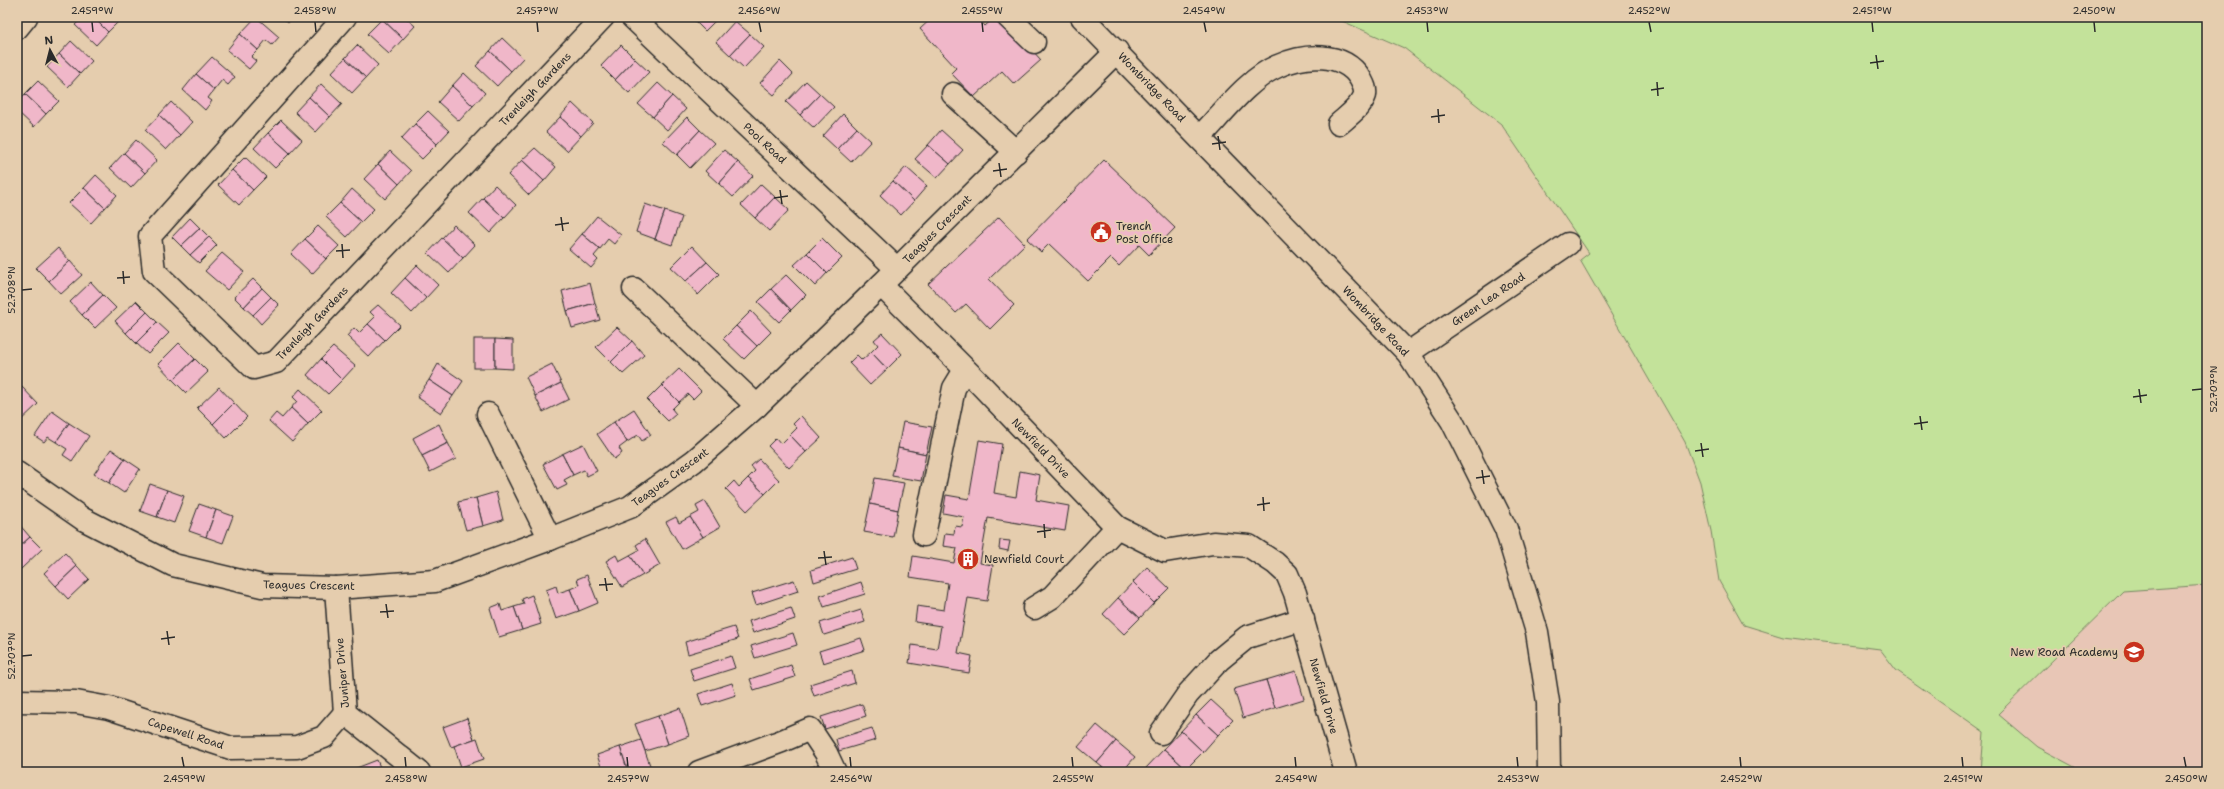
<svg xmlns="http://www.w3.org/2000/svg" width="2224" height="789" viewBox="0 0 2224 789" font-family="'Shantell Sans',sans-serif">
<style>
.built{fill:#e8c6b6}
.green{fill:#c3e29a;stroke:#778662}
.building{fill:#f0b7c9;stroke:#2b2b2b}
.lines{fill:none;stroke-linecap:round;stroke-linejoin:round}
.minor-casing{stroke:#2b2b2b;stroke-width:25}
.minor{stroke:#e5cdae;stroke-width:22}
.ticks{fill:none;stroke:#2b2b2b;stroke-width:1.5}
.labels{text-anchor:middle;stroke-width:3.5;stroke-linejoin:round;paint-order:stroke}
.street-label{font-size:11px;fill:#2b2b2b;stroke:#e5cdae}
.poi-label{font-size:11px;fill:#2b2b2b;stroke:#e5cdae;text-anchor:start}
.neatline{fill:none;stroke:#2b2b2b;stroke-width:1.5}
.ticks-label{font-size:10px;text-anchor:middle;fill:#2b2b2b}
</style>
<rect width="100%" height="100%" fill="#e5cdae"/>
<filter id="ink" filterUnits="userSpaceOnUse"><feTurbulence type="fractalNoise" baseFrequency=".025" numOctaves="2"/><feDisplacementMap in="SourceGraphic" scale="8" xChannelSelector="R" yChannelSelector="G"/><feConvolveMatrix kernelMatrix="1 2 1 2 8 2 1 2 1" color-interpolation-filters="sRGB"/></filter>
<g filter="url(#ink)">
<polygon class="built" points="2207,585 2207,772 1981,772 1998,714 2124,590"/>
<polygon class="green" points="1333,17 2207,17 2207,585 2123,591 1998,714 2037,747 2084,772 1981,772 1984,732 1896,670 1880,649 1783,637 1744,625 1719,581 1711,531 1700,482 1685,442 1580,260 1589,253 1501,124 1404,48"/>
<g class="building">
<polygon points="83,17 93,17 108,32 96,45 75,25"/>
<polygon points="93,17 119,17 121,19 108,32"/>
<polygon points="256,17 279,37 272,45 266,40 258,50 240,34"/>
<polygon points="282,17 293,17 288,23"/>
<polygon points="384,17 405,17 415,26 403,39 382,19"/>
<polygon points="691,17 702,17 696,22"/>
<polygon points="702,17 719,17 705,31 696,22"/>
<polygon points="933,17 977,17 985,26 995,17 1002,17 1041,60 1014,84 1002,71 974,97 951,73 956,68 920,29"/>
<polygon points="382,19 403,39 389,54 367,34"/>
<polygon points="735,21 750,34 730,55 716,42"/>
<polygon points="240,34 258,50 251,57 256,61 249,69 227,50"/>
<polygon points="750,34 764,47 744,68 730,55"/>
<polygon points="502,38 523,58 511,71 490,51"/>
<polygon points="71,41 92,61 80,74 59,54"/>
<polygon points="357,45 378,65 366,78 345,58"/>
<polygon points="621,45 635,59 615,80 601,66"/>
<polygon points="490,51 511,71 497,86 476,66"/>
<polygon points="59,54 80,74 68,87 47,67"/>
<polygon points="212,57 235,77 228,85 222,80 214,90 196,74"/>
<polygon points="345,58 366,78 352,93 331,73"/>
<polygon points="635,59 649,72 629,93 615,80"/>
<polygon points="780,61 793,74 774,95 760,83"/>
<polygon points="464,73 485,93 473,106 452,86"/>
<polygon points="196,74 214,90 208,98 212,101 205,110 183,90"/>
<polygon points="38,81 59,101 46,114 25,94"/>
<polygon points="806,81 820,94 800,115 786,102"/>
<polygon points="658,83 672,96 653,117 638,104"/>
<polygon points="321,84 342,104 330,117 309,97"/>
<polygon points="452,86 473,106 459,121 438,102"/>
<polygon points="25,94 46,114 34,127 17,111 17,103"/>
<polygon points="820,94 834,107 814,128 800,115"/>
<polygon points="672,96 686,109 667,130 653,117"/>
<polygon points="309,97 330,117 316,132 295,112"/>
<polygon points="171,102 192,122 180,135 159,115"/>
<polygon points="572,103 593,123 581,136 560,117"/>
<polygon points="428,111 449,131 437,144 415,124"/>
<polygon points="843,114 857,128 837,149 823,136"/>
<polygon points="159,115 180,135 166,150 145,130"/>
<polygon points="560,117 581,136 567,151 546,132"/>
<polygon points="687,117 700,130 677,155 663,142"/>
<polygon points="281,120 302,140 290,153 268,133"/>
<polygon points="415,124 437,144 422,159 401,139"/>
<polygon points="857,128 871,141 851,162 837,149"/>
<polygon points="700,130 714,143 690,168 677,155"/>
<polygon points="941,130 963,150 950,164 928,145"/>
<polygon points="268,133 290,153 275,168 254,148"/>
<polygon points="136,140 157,160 145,173 124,153"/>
<polygon points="928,145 950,164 937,178 915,159"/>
<polygon points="535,148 556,167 544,181 522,160"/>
<polygon points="724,150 738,162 719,184 705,171"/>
<polygon points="390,151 411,171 399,184 378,164"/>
<polygon points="124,153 145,173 131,188 110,168"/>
<polygon points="245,157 266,177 253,190 232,170"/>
<polygon points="522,160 544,181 529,195 508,175"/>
<polygon points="1104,160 1175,228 1149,255 1139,245 1119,266 1111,258 1088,281 1049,244 1041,252 1027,239"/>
<polygon points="738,162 753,176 733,197 719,184"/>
<polygon points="378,164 399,184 385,199 364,179"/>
<polygon points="906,167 927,186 914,201 893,181"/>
<polygon points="232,170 253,190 239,205 218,185"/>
<polygon points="96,175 117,195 105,208 84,188"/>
<polygon points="893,181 914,201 901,215 880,195"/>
<polygon points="761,184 775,197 755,218 741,205"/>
<polygon points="495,185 516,205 504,218 483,198"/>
<polygon points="84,188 105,208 91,223 69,203"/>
<polygon points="352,189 374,209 361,222 340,203"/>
<polygon points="775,197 789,210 769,231 755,218"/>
<polygon points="483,198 504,218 490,233 469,213"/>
<polygon points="340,203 361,222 347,237 326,217"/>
<polygon points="645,204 665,211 655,239 636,232"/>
<polygon points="665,211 682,217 672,245 655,239"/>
<polygon points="597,216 621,235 614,244 608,239 600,249 582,234"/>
<polygon points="999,217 1025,244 989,279 1014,305 990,329 966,304 956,313 928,284"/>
<polygon points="190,218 200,228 181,246 172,237"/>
<polygon points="454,225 475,245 463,258 442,238"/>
<polygon points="318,226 339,246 326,259 305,239"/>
<polygon points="200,228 209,237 190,255 181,246"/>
<polygon points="582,234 600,249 594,256 598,260 591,268 569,249"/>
<polygon points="209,237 217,245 199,263 190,255"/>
<polygon points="442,238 463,258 449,273 428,253"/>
<polygon points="822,238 842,258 827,273 807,253"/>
<polygon points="305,239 326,259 312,274 291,254"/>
<polygon points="692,246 707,262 686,281 671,267"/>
<polygon points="58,248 70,261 49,281 36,268"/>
<polygon points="222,253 244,272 227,290 205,271"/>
<polygon points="807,253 827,273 815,286 794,265"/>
<polygon points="70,261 82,275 61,294 49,281"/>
<polygon points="707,262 719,274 698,295 686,281"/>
<polygon points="417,265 438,285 426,298 405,278"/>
<polygon points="786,275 806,295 791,310 771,289"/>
<polygon points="405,278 426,298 412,313 391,293"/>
<polygon points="253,279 262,288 244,307 234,297"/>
<polygon points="91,282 103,295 82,315 70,302"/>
<polygon points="590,283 595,303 567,311 562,291"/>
<polygon points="262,288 271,297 253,315 244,307"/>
<polygon points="771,289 791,310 779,322 758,302"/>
<polygon points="103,295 116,308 95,328 82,315"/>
<polygon points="271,297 279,305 261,324 253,315"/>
<polygon points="136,301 147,312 126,333 115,321"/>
<polygon points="595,303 600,320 572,328 567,311"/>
<polygon points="378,305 400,325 385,340 368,324 375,317 370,312"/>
<polygon points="751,311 771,332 757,346 736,326"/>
<polygon points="147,312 157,322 136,343 126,333"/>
<polygon points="157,322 169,333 148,354 136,343"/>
<polygon points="368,324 385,340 369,357 347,336 354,328 359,333"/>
<polygon points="736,326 757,346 744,359 723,339"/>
<polygon points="617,327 632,341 611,362 596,347"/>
<polygon points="882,333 902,354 887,369 871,352 878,345 874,340"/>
<rect x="474" y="339" width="21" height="29"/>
<polygon points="495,339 513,340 513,369 495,368"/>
<polygon points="632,341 644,355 623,374 611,362"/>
<polygon points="179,343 195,359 173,380 158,364"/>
<polygon points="333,347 355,366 342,380 321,359"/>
<polygon points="871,352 887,369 870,385 849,363 857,355 862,360"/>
<polygon points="195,359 208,372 186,393 173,380"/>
<polygon points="321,359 342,380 328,394 307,375"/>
<polygon points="438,364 463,381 453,396 429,380"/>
<polygon points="552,364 561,383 535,396 526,377"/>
<polygon points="679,369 701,391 693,399 688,394 679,402 662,385"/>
<polygon points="429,380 453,396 441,413 417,397"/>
<polygon points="561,383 569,399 543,412 535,396"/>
<polygon points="662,385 679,402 672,409 676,414 668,421 647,400"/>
<polygon points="22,387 38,404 17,424 17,391"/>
<polygon points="219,387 234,403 213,424 197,408"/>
<polygon points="300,389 322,410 308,424 291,408 297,401 293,397"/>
<polygon points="234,403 247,417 226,438 213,424"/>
<polygon points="291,408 308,424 292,442 269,421 276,413 282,418"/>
<polygon points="634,409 651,435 642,441 638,435 627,442 614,422"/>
<polygon points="52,411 69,423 56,442 48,437 44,442 35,436"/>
<polygon points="801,416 821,438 806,452 790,435 797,428 793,424"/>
<polygon points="614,422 627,442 619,448 622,453 614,459 597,434"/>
<polygon points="903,422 932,427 926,454 898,448"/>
<polygon points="69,423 89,436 72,461 63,455 67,449 56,442"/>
<polygon points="439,424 448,443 422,456 413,438"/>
<polygon points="790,435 806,452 789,468 768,446 776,438 781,444"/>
<polygon points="979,440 1002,444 994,493 1016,497 1020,471 1040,475 1036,500 1069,506 1065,531 988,518 980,563 993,565 987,601 968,598 958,653 972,656 969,673 909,663 912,645 937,649 941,626 915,622 917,606 944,610 948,583 910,577 913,556 954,563 957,548 943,546 945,533 954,534 955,526 962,527 964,517 943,513 946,495 969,499"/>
<polygon points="448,443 456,459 430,472 422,456"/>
<polygon points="583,444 597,471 587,476 584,470 573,475 562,454"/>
<polygon points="898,448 926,454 921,481 892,476"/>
<polygon points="111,449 125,459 109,483 94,474"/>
<polygon points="562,454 573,475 564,480 567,485 557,490 543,464"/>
<polygon points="125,459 140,469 124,493 109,483"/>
<polygon points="759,459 779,480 765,494 748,478 755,471 751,466"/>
<polygon points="748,478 765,494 747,511 726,489 734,481 739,487"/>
<polygon points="875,478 904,483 898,510 870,504"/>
<polygon points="150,484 167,490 157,517 140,511"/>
<polygon points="167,490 184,496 174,523 157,517"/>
<polygon points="496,492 503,520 483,526 476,498"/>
<polygon points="476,498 483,526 466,530 458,502"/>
<polygon points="705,501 720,527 703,537 690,517 699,512 696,506"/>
<polygon points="199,504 216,510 206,537 189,531"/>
<polygon points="870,504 898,510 893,537 864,532"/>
<polygon points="216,510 233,516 223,543 206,537"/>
<polygon points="676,517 679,523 690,517 703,537 682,549 666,522"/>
<polygon points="18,523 30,537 17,549 17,524"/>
<polygon points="30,537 42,549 21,569 17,565 17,549"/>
<polygon points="645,539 660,565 643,575 630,555 639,550 636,545"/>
<polygon points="1000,540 1010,541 1008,551 999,549"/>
<polygon points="65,553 77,566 56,586 44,573"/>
<polygon points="616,555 619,561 630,555 643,575 622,587 606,561"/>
<polygon points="852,557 856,569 814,582 811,570"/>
<polygon points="77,566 89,579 68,599 56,586"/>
<polygon points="1147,567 1169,588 1154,603 1133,582"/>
<polygon points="587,575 598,603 579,611 570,589 579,585 577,579"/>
<polygon points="794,580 798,591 756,605 752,593"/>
<polygon points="861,582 865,594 824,607 820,596"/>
<polygon points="1133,582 1154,603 1140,618 1118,598"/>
<polygon points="556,586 558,593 570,589 579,611 556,619 546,590"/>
<polygon points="532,595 541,624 522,630 514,607 524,604 522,599"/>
<polygon points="1118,598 1140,618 1124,634 1103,614"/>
<polygon points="500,604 502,611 514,607 522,630 499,637 490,608"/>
<polygon points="791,608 795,619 753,633 749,621"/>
<polygon points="861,610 865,622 824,635 820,623"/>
<polygon points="734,627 738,639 688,654 685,642"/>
<polygon points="793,633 797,645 755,658 751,646"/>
<polygon points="861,638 865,650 823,663 819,651"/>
<polygon points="731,656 735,668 694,681 690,669"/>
<polygon points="791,665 795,677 754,690 750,679"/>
<polygon points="852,671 855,683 814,696 810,684"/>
<polygon points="1296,671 1304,699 1275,708 1266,680"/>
<polygon points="1266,680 1275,708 1243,718 1234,689"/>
<polygon points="732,683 736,695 702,706 698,694"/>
<polygon points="1211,700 1233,720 1218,735 1196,715"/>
<polygon points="862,704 866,716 825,729 821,717"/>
<polygon points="680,708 689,736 668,744 658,716"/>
<polygon points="1196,715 1218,735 1203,752 1181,731"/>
<polygon points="658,716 668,744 645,751 635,724"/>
<polygon points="467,718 474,739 451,747 443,727"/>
<polygon points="1097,725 1116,741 1097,763 1078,747"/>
<polygon points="872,728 876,740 839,751 836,739"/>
<polygon points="1181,731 1203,752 1186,769 1164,749"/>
<polygon points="477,738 484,759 461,767 454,746"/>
<polygon points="641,740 651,768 638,772 628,772 620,747"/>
<polygon points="1116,741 1135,757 1122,772 1108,772 1097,763"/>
<polygon points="620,747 628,772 603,772 597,755"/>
<polygon points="1164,749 1186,769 1184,772 1150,772 1146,768"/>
<polygon points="377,760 382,772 355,772 354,769"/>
<polygon points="819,764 822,772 799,772"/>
</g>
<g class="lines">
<g class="minor-casing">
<g id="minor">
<polyline points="345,17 150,236 154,271 254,368 276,362 603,17"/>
<polyline points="632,17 897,269"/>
<polyline points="1008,17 1034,42"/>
<polyline points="1082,17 1408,353 1452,421 1506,529 1537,632 1548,702 1549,772"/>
<polyline points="17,28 26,17"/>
<polyline points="953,94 1016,152"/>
<path d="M1200,137c22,-23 49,-59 78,-71 26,-12 65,-15 82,12 3,6 6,10 5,17 -4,12 -17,21 -26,29"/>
<polyline points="881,285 980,384 1117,527 1165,551 1213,543 1249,546 1275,563 1287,574 1295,593 1346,772"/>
<polyline points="634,289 757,406"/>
<polyline points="1408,353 1568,244"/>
<polyline points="488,414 550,539"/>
<polyline points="17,473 83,519 173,565 262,586 336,588 435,581 550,539 630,507 694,461 757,406 881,285 1117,51"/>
<polyline points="924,535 954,388 965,370"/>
<polyline points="336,588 345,713 419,772"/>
<polyline points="1034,608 1052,597 1117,527"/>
<polyline points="17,701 76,702 109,708 231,748 297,747 324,737 345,713"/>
<polyline points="1161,733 1188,694 1219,660 1247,637 1303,619"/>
<polyline points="699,772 782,741 810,729 826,753 835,772"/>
</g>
</g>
<use href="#minor" class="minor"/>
</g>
</g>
<path class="ticks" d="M92,22l1,10M315,22l1,10M537,22l1,10M759,22l2,10M982,22l1,10M1204,22l2,10M1427,22l1,10M1649,22l2,10M1872,22l1,10M2094,22l1,10M1876,55l2,14M1870,63l14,-2M1657,82l1,14M1651,90l13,-2M1438,109l1,14M1431,117l14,-2M1218,136l2,14M1212,144l14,-2M999,163l2,14M993,171l14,-2M780,190l2,14M774,198l14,-2M561,217l2,14M555,225l14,-2M342,244l1,14M336,251l14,-1M123,271l1,13M117,278l13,-1M22,290l10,-1M2139,389l2,14M2192,390l10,-1M2133,397l14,-2M1920,416l2,14M1914,424l14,-2M1701,443l2,14M1695,451l14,-2M1482,470l2,14M1476,478l14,-2M1263,497l1,14M1257,505l13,-2M1044,524l1,14M1037,532l14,-2M824,551l2,14M818,558l14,-1M605,578l2,13M599,585l14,-1M386,604l2,14M380,612l14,-1M167,631l2,14M161,639l14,-2M22,656l10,-1M182,757l2,10M405,757l1,10M627,757l1,10M850,757l1,10M1072,757l1,10M1295,757l1,10M1517,757l1,10M1740,757l1,10M1962,757l1,10M2184,757l2,10"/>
<defs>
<g id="civic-disc" transform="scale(1.15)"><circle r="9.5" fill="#c8321e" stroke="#e5cdae"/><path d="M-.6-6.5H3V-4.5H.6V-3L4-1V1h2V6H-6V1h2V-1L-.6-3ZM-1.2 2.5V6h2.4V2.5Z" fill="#fff"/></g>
<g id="building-disc" transform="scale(1.15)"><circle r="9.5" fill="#c8321e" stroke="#e5cdae"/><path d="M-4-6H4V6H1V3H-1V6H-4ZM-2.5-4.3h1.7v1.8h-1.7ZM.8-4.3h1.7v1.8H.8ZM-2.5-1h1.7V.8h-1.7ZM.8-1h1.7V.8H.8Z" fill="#fff"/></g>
<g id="school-disc" transform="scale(1.15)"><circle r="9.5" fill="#c8321e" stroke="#e5cdae"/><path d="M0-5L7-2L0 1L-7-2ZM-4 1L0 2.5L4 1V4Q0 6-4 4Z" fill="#fff"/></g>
</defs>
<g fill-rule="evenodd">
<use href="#civic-disc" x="1101" y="232"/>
<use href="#building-disc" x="968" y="559"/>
<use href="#school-disc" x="2134" y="652"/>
</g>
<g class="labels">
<g class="street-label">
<text transform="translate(1152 87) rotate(46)" y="4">Wombridge Road</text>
<text transform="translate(535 89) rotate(-46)" y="4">Trenleigh Gardens</text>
<text transform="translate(765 143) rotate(43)" y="4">Pool Road</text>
<text transform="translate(937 229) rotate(-45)" y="4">Teagues Crescent</text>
<text transform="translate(1488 299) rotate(-34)" y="4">Green Lea Road</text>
<text transform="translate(1376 321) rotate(47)" y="4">Wombridge Road</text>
<text transform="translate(312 323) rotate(-46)" y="4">Trenleigh Gardens</text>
<text transform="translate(1041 448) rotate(46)" y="4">Newfield Drive</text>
<text transform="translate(670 477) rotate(-36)" y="4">Teagues Crescent</text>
<text transform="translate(309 585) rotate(1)" y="4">Teagues Crescent</text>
<text transform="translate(342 673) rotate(-95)" y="4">Juniper Drive</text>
<text transform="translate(1324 696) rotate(74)" y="4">Newfield Drive</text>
<text transform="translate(186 733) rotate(18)" y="4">Capewell Road</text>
</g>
<g class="poi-label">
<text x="1116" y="230">Trench<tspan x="1116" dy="13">Post Office</tspan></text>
<text x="984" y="563">Newfield Court</text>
<text x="2118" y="656" text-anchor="end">New Road Academy</text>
</g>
</g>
<rect width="2224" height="789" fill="none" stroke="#e5cdae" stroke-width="44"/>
<g transform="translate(50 50) rotate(353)" stroke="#e5cdae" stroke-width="3" paint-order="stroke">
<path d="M0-3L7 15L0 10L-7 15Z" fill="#2b2b2b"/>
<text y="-6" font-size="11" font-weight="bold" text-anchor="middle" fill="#2b2b2b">N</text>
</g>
<rect x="22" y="22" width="2180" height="745" class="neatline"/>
<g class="ticks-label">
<text x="92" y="14">2.459°W</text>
<text x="315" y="14">2.458°W</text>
<text x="537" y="14">2.457°W</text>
<text x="759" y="14">2.456°W</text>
<text x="982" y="14">2.455°W</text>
<text x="1204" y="14">2.454°W</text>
<text x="1427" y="14">2.453°W</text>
<text x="1649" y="14">2.452°W</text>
<text x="1872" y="14">2.451°W</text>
<text x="2094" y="14">2.450°W</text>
<text transform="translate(11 290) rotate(-90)" y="4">52.708°N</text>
<text transform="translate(2213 389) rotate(-90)" y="4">52.707°N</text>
<text transform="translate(11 656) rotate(-90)" y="4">52.707°N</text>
<text x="184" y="782">2.459°W</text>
<text x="406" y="782">2.458°W</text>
<text x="628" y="782">2.457°W</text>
<text x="851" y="782">2.456°W</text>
<text x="1073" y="782">2.455°W</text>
<text x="1296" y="782">2.454°W</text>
<text x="1518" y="782">2.453°W</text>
<text x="1741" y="782">2.452°W</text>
<text x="1963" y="782">2.451°W</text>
<text x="2186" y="782">2.450°W</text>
</g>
</svg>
